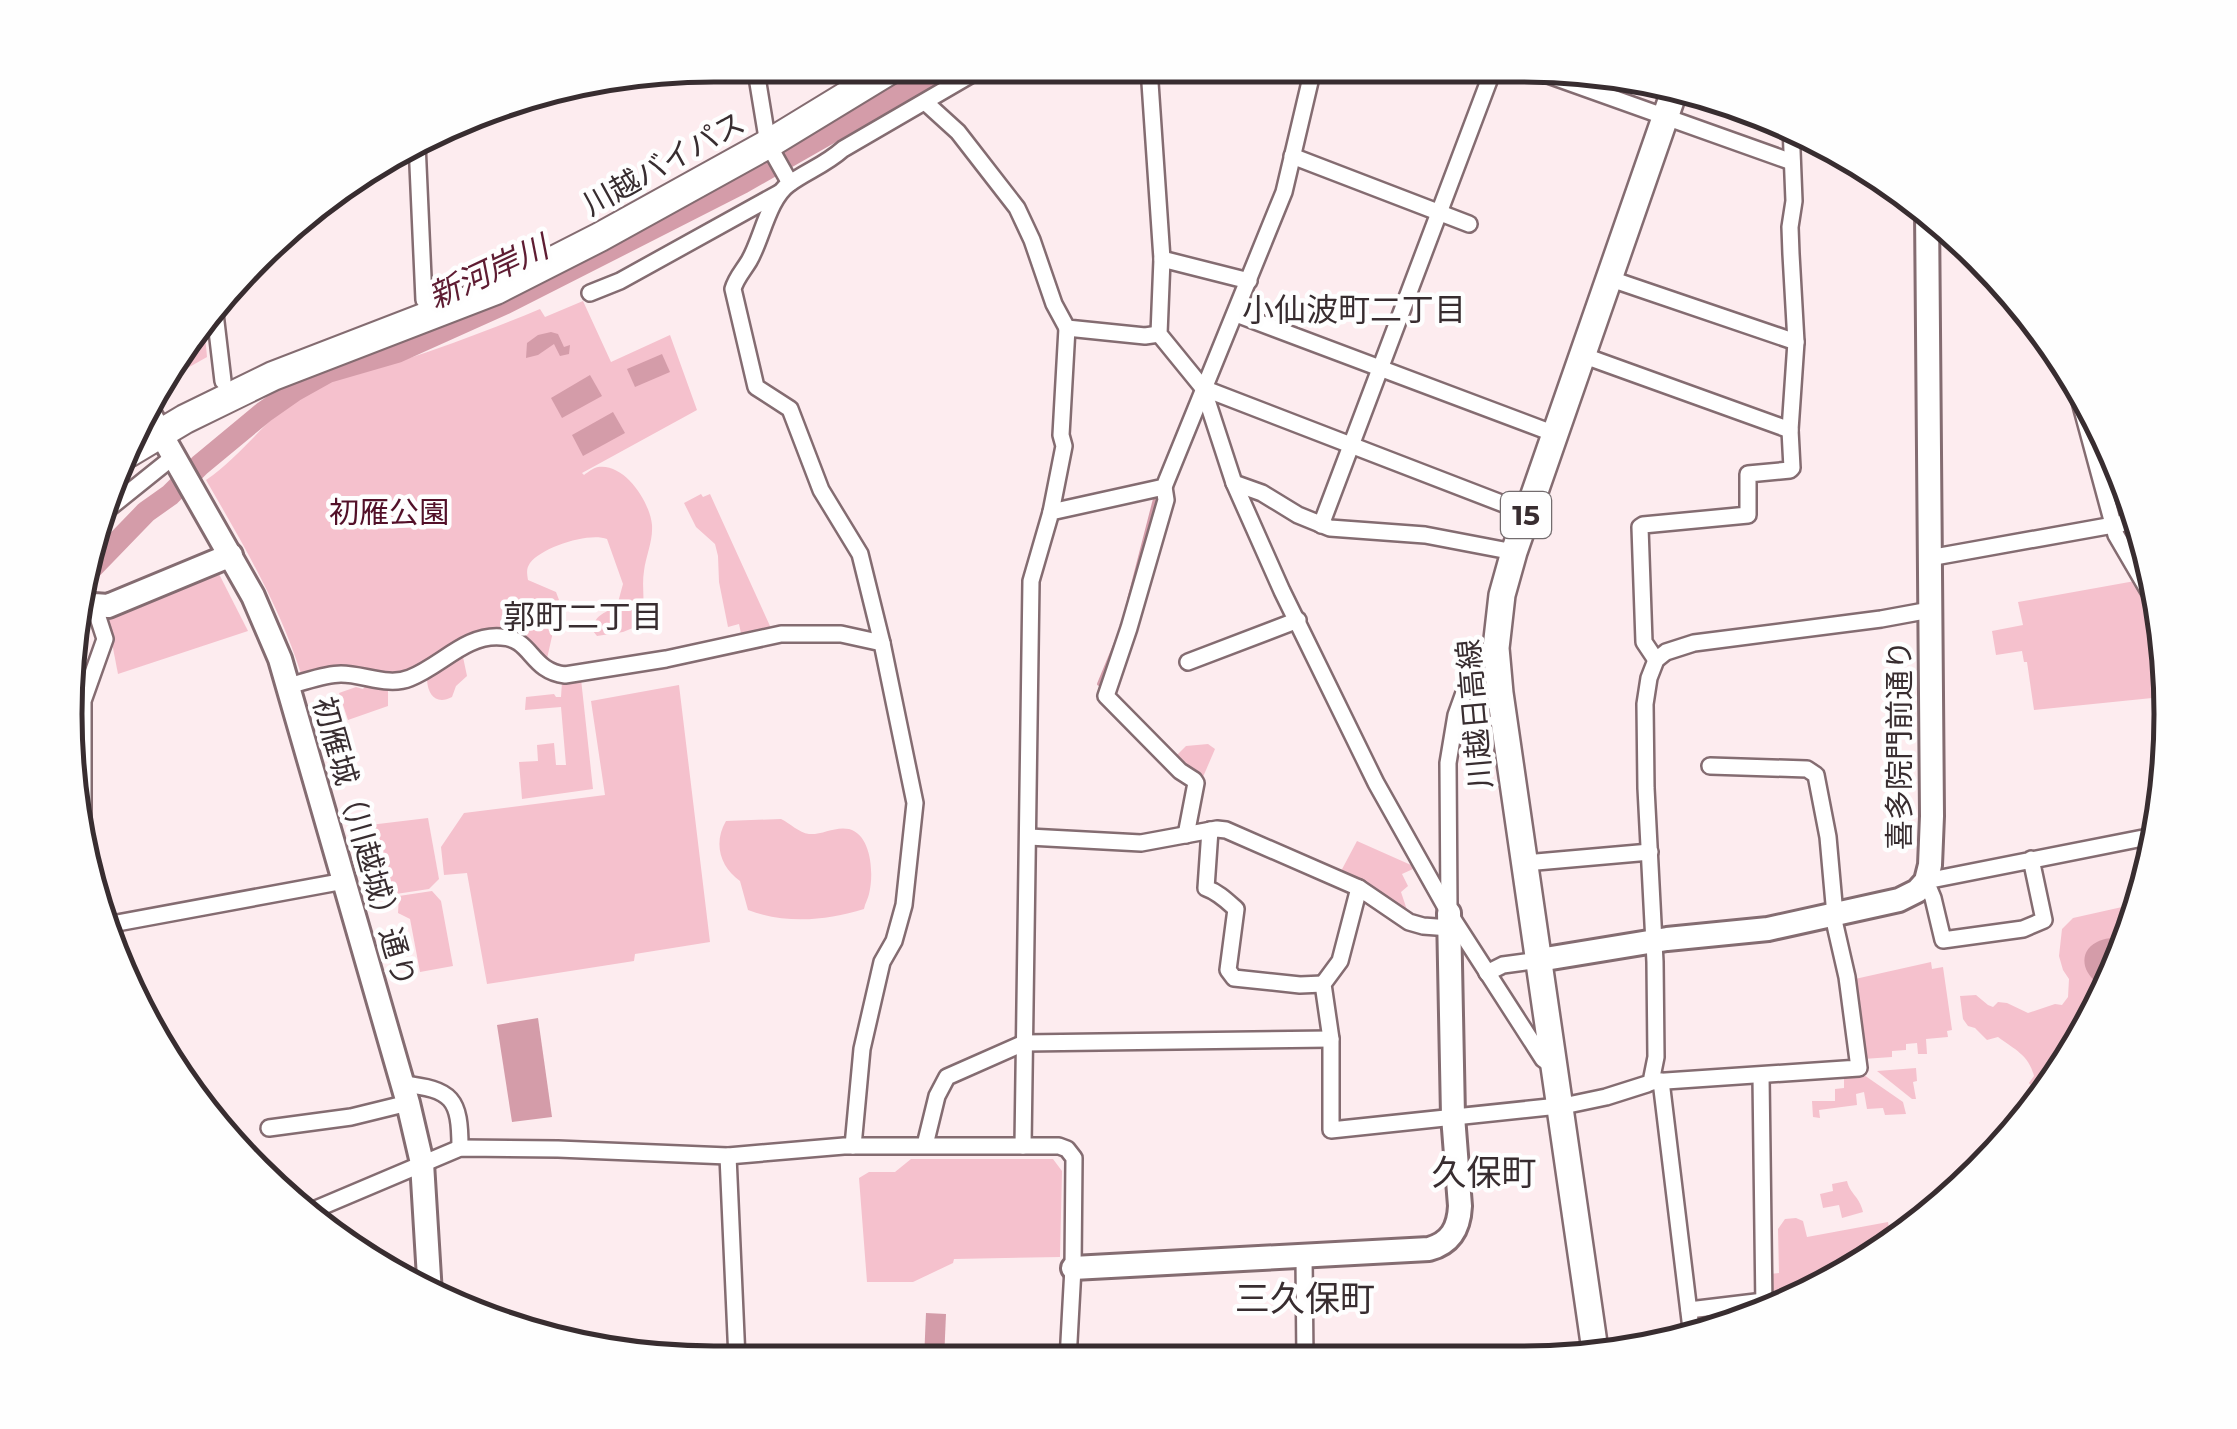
<svg xmlns="http://www.w3.org/2000/svg" width="2237" height="1429" viewBox="0 0 2237 1429" font-family="Montserrat,'Noto Sans JP',sans-serif">
<style>
.green{fill:#f5c1cd}
.water{fill:#d49ca9}
.lines{fill:none;stroke-linecap:round;stroke-linejoin:round}
.stream{stroke:#d49ca9;stroke-width:4}
.river{stroke:#d49ca9;stroke-width:22}
.street-casing{stroke:#846c71;stroke-width:20}
.secondary-casing{stroke:#846c71;stroke-width:28}
.primary-casing{stroke:#846c71;stroke-width:30}
.highway-casing{stroke:#846c71;stroke-width:32}
.street{stroke:#fff;stroke-width:15}
.secondary{stroke:#fff;stroke-width:22}
.primary{stroke:#fff;stroke-width:25}
.highway{stroke:#fff;stroke-width:28}
.labels{text-anchor:middle;stroke-width:9;stroke-linejoin:round;paint-order:stroke}
.shield{fill:#fefefe;stroke:#736c6e;stroke-width:2.5}
.shield-label{font-size:28px;font-weight:bold;fill:#382d30}
.street-label{font-size:30px;fill:#382d30;stroke:#fefefe}
.park-label{font-size:30px;fill:#521028;stroke:#fefefe}
.water-label{font-size:32px;font-style:italic;fill:#5e1c32;stroke:#fefefe}
.neighbourhood-label{font-size:32px;fill:#382d30;stroke:#fefefe}
.quarter-label{font-size:35px;fill:#382d30;stroke:#fefefe}
.rim{fill:none;stroke:#382d30;stroke-width:5}
</style>
<rect width="100%" height="100%" fill="#fdecef"/>
<g class="green">
<path d="M583,301l28,61 59,-27 27,75 -115,63 2,2c4,-3 9,-7 14,-8 27,-4 52,35 54,58 1,17 -6,30 -8,46 -3,18 3,37 -4,54l-17,7 -26,4 -4,-5c0,-15 11,-18 24,-25l6,-22 -16,-45c-18,-7 -65,8 -77,24 -4,6 -3,10 -2,17l28,12 3,8 -3,4 -15,5 14,14 -9,40 -44,-32 -18,-1 -77,41c-23,5 -42,-6 -65,-5 -14,0 -27,7 -40,11 -22,-71 -59,-133 -96,-197 38,-26 64,-67 103,-91 26,-16 59,-19 88,-27 50,-16 95,-33 143,-53l5,8z"/>
<polygon points="205,335 207,357 177,374 171,372 190,336"/>
<polygon points="701,494 703,497 710,494 770,626 768,631 742,638 739,624 728,627 719,582 718,556 715,544 696,527 684,503"/>
<polygon points="218,572 248,631 118,674 107,617"/>
<polygon points="2135,581 2151,610 2164,671 2162,697 2034,710 2027,662 2024,662 2022,651 1996,655 1992,631 2023,625 2018,602"/>
<path d="M463,657l4,19 -11,10 -4,11c-15,8 -24,-1 -25,-17z"/>
<polygon points="581,679 593,789 522,799 519,762 538,761 537,745 554,743 556,765 566,765 561,707 525,710 526,697 554,694 556,697 561,697 562,682"/>
<polygon points="367,684 390,688 388,690 388,706 348,720 339,693 356,687 363,689"/>
<polygon points="679,685 710,942 635,954 634,961 487,984 467,873 444,875 441,847 464,813 605,795 591,701"/>
<polygon points="1208,744 1215,749 1203,777 1183,768 1174,758 1186,746"/>
<polygon points="428,818 439,879 429,889 376,897 367,894 353,827"/>
<path d="M781,819c9,4 18,14 28,15 13,1 26,-8 40,-5 23,6 25,46 20,65 -1,5 -4,9 -5,15 -38,12 -79,15 -116,1l-8,-29c-20,-14 -27,-38 -14,-60z"/>
<polygon points="1357,841 1411,865 1413,869 1402,874 1408,886 1401,892 1407,910 1340,873"/>
<polygon points="432,891 441,901 453,966 420,972 410,919 398,913 399,896"/>
<path d="M2140,903l-96,193 -9,-5 -6,-8 5,-7c-5,-21 -20,-27 -36,-39l-11,3 -12,-12 -7,-2 -5,-7 -3,-23 16,-1 12,10 5,2 5,-5 9,1 21,10 27,-9 7,1 6,-8 1,-18 -6,-9 -4,-14 3,-27 11,-11z"/>
<polygon points="1931,962 1932,969 1943,967 1952,1030 1947,1031 1948,1037 1926,1039 1927,1054 1918,1054 1917,1043 1906,1044 1906,1050 1892,1051 1892,1057 1863,1059 1851,986 1855,979"/>
<polygon points="1916,1068 1917,1081 1913,1082 1916,1099 1912,1099 1877,1071"/>
<polygon points="1864,1075 1903,1102 1906,1114 1885,1115 1883,1108 1867,1109 1864,1092 1856,1094 1857,1105 1819,1110 1820,1118 1813,1117 1812,1101 1835,1101 1835,1089 1844,1088 1844,1076"/>
<polygon points="911,1159 1053,1159 1062,1171 1060,1257 954,1259 953,1263 913,1282 867,1282 859,1178 869,1172 895,1172"/>
<path d="M1847,1181c3,13 13,16 16,31l-21,6 -3,-13 -16,3 -3,-14 13,-3 -1,-7z"/>
<polygon points="1796,1218 1803,1221 1807,1237 1888,1222 1891,1238 1847,1277 1800,1298 1793,1295 1792,1298 1795,1301 1779,1308 1772,1302 1770,1274 1779,1273 1778,1229 1785,1219"/>
</g>
<g class="water">
<polygon points="551,332 558,334 564,347 570,345 569,354 560,356 554,344 538,355 526,358 527,343 538,335"/>
<polygon points="662,354 670,372 635,387 627,369"/>
<polygon points="590,375 602,396 562,418 551,398"/>
<polygon points="613,412 625,433 583,456 572,435"/>
<path d="M2123,936l-8,17 -8,1 -4,8 3,10 -6,12c-17,-9 -23,-32 -3,-42 6,-4 19,-4 26,-6z"/>
<polygon points="538,1018 552,1117 512,1122 497,1025"/>
<polygon points="926,1313 946,1314 944,1360 924,1360"/>
</g>
<g class="lines">
<g class="stream">
<polyline points="1129,600 1155,499"/>
<polyline points="1099,684 1120,633"/>
</g>
<polyline class="river" points="86,574 146,512 170,495 200,465 264,412 294,391 328,372 397,352 506,303 742,183 947,66"/>
<g class="street-casing">
<g id="street">
<polyline points="755,65 768,144 790,183"/>
<polyline points="1149,68 1162,259 1159,334 1203,388 1234,483 1282,591 1376,783 1449,913 1543,1059 1551,1065"/>
<polyline points="1534,70 1792,162"/>
<polyline points="925,102 958,132 1017,208 1032,240 1054,304 1067,328 1145,336 1159,334"/>
<polyline points="417,143 424,300"/>
<polyline points="1292,156 1469,224"/>
<polyline points="1162,259 1249,281"/>
<polyline points="1608,278 1796,342"/>
<polyline points="590,293 620,281 779,193"/>
<polyline points="214,305 223,381"/>
<polyline points="1236,314 1555,434"/>
<polyline points="1582,355 1790,430"/>
<polyline points="2073,376 2116,535 2158,607 2165,647"/>
<polyline points="1203,388 1527,513"/>
<polyline points="1234,483 1262,493 1298,515 1330,528 1425,535 1514,552"/>
<polyline points="1164,487 1166,500 1129,628 1106,696 1180,771 1194,780 1196,783 1186,835"/>
<polyline points="1051,512 1064,446 1061,435 1067,328"/>
<polyline points="97,518 173,457"/>
<polyline points="1321,525 1493,70"/>
<polyline points="1929,558 2130,522"/>
<path d="M882,643l-22,-89 -39,-64 -31,-81 -34,-22 -23,-98c3,-11 10,-18 16,-28 13,-22 19,-62 40,-77 18,-13 36,-19 54,-35l141,-82"/>
<polyline points="1656,660 1644,642 1640,527 1643,525 1748,515 1748,474 1790,470 1792,468 1790,430 1796,342 1791,254 1790,227 1794,201 1791,126"/>
<polyline points="1188,662 1298,620"/>
<path d="M288,686c17,-4 36,-12 53,-12 23,0 47,13 69,4 31,-12 56,-44 91,-41 31,1 29,34 64,38l101,-16 115,-25h60l41,9 33,160 -11,102 -10,36 -12,21 -20,87 -9,97"/>
<polyline points="1710,766 1807,769 1816,775 1828,837 1835,915"/>
<path d="M1210,830l-4,58c12,4 21,13 30,21l-8,61 6,8 66,7 23,-1"/>
<polyline points="1029,837 1141,843 1217,829 1226,830 1359,888 1409,922 1423,926 1450,928"/>
<polyline points="2031,859 2044,920 2023,929 1943,940 1933,898 1926,881 2153,836"/>
<polyline points="1525,863 1650,852"/>
<polyline points="88,884 83,821 83,701 105,639 94,605"/>
<polyline points="1359,888 1340,961 1323,984 1331,1039 1331,1130 1568,1105 1606,1097 1647,1084 1651,1082 1656,1057 1655,962 1646,788 1645,704 1649,678 1656,660 1666,652 1694,643 1881,619 1930,610"/>
<polyline points="1449,909 1448,763 1456,715 1475,662 1496,648"/>
<polyline points="111,924 118,951"/>
<polyline points="106,925 344,881"/>
<polyline points="1487,973 1503,965 1539,960"/>
<polyline points="1761,1076 1764,1309 1771,1312"/>
<polyline points="1661,1081 1692,1337"/>
<polyline points="1651,1082 1859,1068 1847,977 1833,916"/>
<path d="M402,1084c51,5 58,15 58,64"/>
<polyline points="269,1128 351,1117 408,1103"/>
<polyline points="925,1145 937,1096 947,1077 1024,1043 1331,1039"/>
<polyline points="1023,1146 1031,581 1051,512 1164,487 1284,192 1313,69"/>
<polyline points="728,1156 737,1359"/>
<polyline points="304,1214 460,1148 558,1149 728,1156 844,1146 1059,1146 1067,1149 1074,1158 1073,1268 1068,1360"/>
<polyline points="1304,1257 1305,1361"/>
<polyline points="1689,1310 1764,1301"/>
</g>
</g>
<g class="secondary-casing">
<g id="secondary">
<polyline points="149,413 253,596 280,659 408,1103 422,1163 430,1294"/>
<polyline points="81,601 94,605 108,606 231,555"/>
<polyline points="1539,960 1667,939 1768,929 1899,900 1917,891 1926,881 1930,865 1932,816 1927,209"/>
<path d="M1073,1268l356,-19c22,-6 30,-21 31,-43l-7,-90 -4,-203"/>
</g>
</g>
<g class="primary-casing">
<polyline id="primary" points="1596,1357 1500,693 1496,648 1502,595 1514,552 1675,89"/>
</g>
<g class="highway-casing">
<polyline id="highway" points="128,453 185,419 273,376 496,290 600,237 768,144 896,66"/>
</g>
<use href="#street" class="street"/>
<use href="#secondary" class="secondary"/>
<use href="#primary" class="primary"/>
<use href="#highway" class="highway"/>
</g>
<g class="labels">
<rect class="shield" x="1501" y="492" width="50" height="46" rx="8"/>
<g class="shield-label">
<text x="1526" y="525">15</text>
</g>
<g class="street-label">
<text transform="translate(664 164) rotate(-29)" y="10">川越バイパス</text>
<text transform="translate(1475 714) rotate(-95)" y="10">川越日高線</text>
<text transform="translate(1900 745) rotate(-90)" y="10">喜多院門前通り</text>
<text transform="translate(364 842) rotate(74)" y="10">初雁城（川越城）通り</text>
</g>
<g class="park-label">
<text x="389" y="523">初雁公園</text>
</g>
<g class="water-label">
<text transform="translate(488 272) rotate(-25)" y="11">新河岸川</text>
</g>
<g class="neighbourhood-label">
<text x="1354" y="321">小仙波町二丁目</text>
<text x="583" y="628">郭町二丁目</text>
</g>
<g class="quarter-label">
<text x="1484" y="1185">久保町</text>
<text x="1305" y="1311">三久保町</text>
</g>
</g>
<path d="M0 0H2237V1429H0ZM714 82H1522A632 632 0 0 1 2154 714V714A632 632 0 0 1 1522 1346H714A632 632 0 0 1 82 714V714A632 632 0 0 1 714 82Z" fill="#fefefe" fill-rule="evenodd"/>
<path class="rim" d="M714 82H1522A632 632 0 0 1 2154 714V714A632 632 0 0 1 1522 1346H714A632 632 0 0 1 82 714V714A632 632 0 0 1 714 82Z"/>
</svg>
